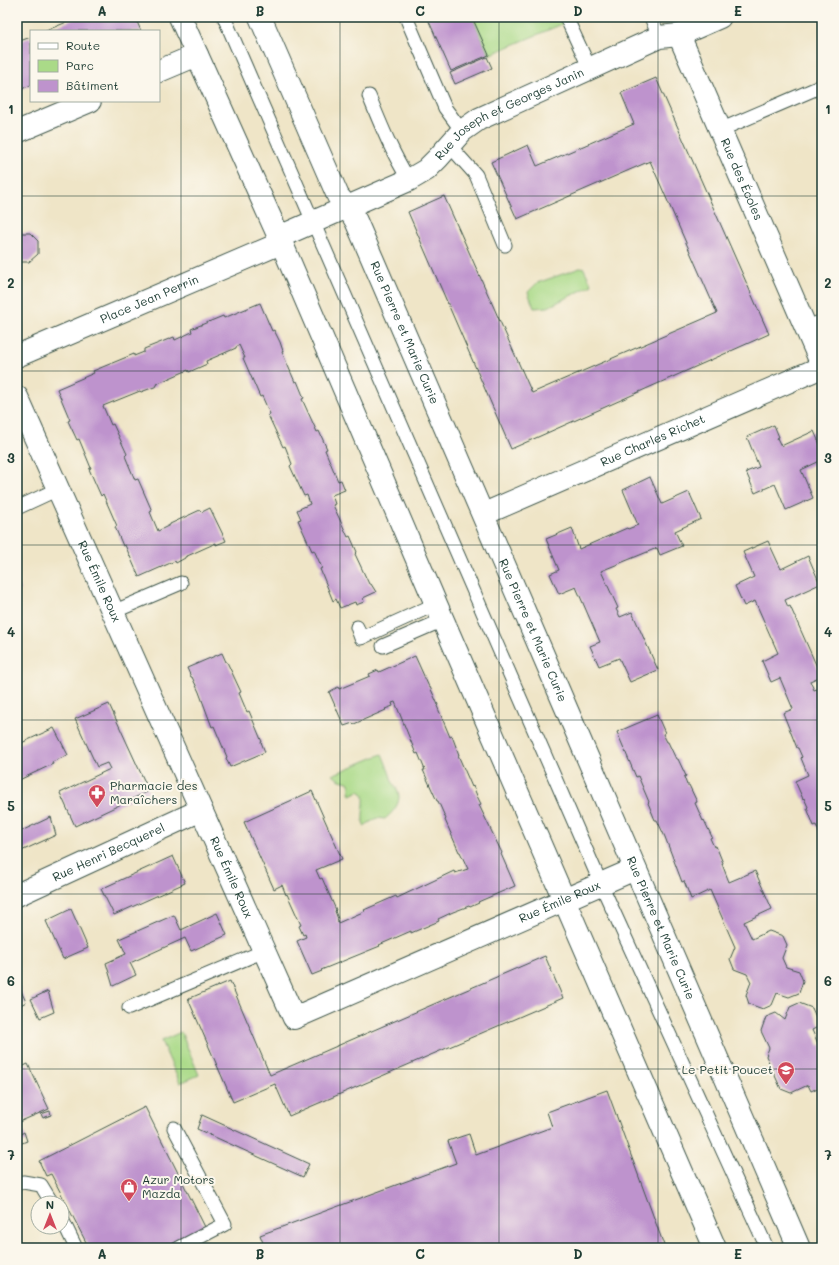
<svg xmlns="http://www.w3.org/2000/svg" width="839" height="1265" viewBox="0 0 839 1265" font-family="Mali,sans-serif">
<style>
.green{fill:#aada88;stroke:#648c5e}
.building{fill:#be93cd}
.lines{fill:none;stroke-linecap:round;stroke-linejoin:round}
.lane-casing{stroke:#3e564a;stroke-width:15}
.street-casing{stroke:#3e564a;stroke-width:24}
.lane{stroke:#fff;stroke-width:13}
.street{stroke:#fff;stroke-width:22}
.grid{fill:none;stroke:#1f3d34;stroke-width:1;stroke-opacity:0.55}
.labels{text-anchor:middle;stroke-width:4;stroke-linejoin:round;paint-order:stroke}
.street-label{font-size:12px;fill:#1f3d34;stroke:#fbf7ec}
.poi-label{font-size:12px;fill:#1f3d34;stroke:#fbf7ec;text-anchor:start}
.neatline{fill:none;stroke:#1f3d34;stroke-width:1.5}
.grid-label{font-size:13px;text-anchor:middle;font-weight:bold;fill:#1f3d34}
</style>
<rect width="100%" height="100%" fill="#fbf7ec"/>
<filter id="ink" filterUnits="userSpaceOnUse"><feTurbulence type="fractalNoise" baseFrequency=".025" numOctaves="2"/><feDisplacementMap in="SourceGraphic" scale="8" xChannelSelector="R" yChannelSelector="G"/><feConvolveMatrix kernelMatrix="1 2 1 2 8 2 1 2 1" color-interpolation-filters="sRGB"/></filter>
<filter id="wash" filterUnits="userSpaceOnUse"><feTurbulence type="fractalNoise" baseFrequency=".012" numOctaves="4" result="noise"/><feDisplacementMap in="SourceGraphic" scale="16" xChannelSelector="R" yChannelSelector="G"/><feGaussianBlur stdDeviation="0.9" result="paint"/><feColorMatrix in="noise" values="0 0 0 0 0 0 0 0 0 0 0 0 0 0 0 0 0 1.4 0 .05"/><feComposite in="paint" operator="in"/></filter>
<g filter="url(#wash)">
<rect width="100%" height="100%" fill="#efe5c7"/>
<g class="green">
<polygon points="472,17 579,17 489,55"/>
<polygon points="583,267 592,285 548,307 534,308 528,292 537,283"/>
<path d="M382,754c4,9 7,17 10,27 2,4 5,7 6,11 4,11 -6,21 -13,27l-8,-1 -13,8c-3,-10 1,-20 0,-31l-5,-4 -8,4 -2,-1 1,-8 -2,-4 -8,-2 -8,-5z"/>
<polygon points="181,1032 199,1075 180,1083 161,1041"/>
</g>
<g id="blocks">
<g class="building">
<polygon points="79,17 135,17 141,31 45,31"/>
<polygon points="427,17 472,17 489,55 451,71"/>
<polygon points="31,37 31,85 17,91 17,42"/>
<polygon points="487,57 492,68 455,84 450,73"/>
<polygon points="656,78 769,334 511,449 408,212 444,196 532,393 717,313 650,161 517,219 491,162 528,145 537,166 634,124 621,93"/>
<polygon points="17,233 30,233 38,241 38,254 29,262 17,262"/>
<polygon points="260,303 272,331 274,330 280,342 283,351 282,352 295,382 297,381 304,398 302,399 317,432 319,431 327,449 325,450 338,481 341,480 345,490 332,495 335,504 333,505 348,537 350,536 357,552 355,554 369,584 371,584 376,592 363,598 364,602 356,605 355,602 340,608 336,599 333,601 320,569 322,568 314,550 312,551 298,520 301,519 297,510 310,504 307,495 304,496 290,466 292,464 285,446 283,447 268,415 270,414 262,396 260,397 243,358 245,358 239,345 236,347 236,348 206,361 207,364 189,372 188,370 156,384 157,386 141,392 140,391 103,406 111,425 113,424 127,454 125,456 135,480 138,479 152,511 150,512 158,531 170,525 170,524 200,510 202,512 210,508 226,541 216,545 216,543 185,557 185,558 176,563 175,561 139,577 125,545 123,546 115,527 117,526 103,494 101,496 89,469 91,468 79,439 77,440 68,421 70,420 57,389 94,373 93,371 134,354 134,356 144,352 144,349 174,337 175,340 192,332 191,329 223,316 224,318"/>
<polygon points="774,425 779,437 777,438 781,446 814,431 822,449 822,460 801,470 813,498 786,510 775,484 755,493 746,472 759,467 747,437"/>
<polygon points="650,477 662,504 689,492 701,519 675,531 682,546 660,555 657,548 601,571 618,608 616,609 620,617 632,612 658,670 630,682 619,658 599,666 590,646 600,642 576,587 559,594 550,574 559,570 546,539 572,528 579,549 627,528 628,529 638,525 623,490"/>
<polygon points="768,541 781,569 808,556 820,584 785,600 788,607 790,606 821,676 810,681 814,690 817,689 822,701 822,838 816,825 814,826 807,808 808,807 804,798 803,799 795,781 808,775 801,758 802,757 798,748 797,748 783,713 793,709 780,678 771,682 762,661 778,653 755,601 744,606 735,586 754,577 743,552"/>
<polygon points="17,581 21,590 17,592"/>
<polygon points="222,653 226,662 227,662 241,692 239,693 247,712 249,711 262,742 261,742 265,752 230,767 226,758 227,757 214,726 212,727 199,692 192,677 191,677 187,668"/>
<polygon points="415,656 429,687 430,687 438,705 437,706 450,737 452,736 459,755 458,755 472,787 473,786 478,798 481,804 479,805 502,853 501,854 515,886 478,902 479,903 470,907 469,906 453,912 438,919 439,921 411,933 411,931 379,945 380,946 321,970 322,971 312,975 297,941 306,937 305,934 303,935 299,926 301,925 287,894 286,895 282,885 274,889 244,822 312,791 342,859 316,870 320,879 322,878 336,910 335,911 338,919 337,920 338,923 365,911 364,910 396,896 397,898 454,871 455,873 468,869 460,852 459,852 445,820 446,819 438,801 437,801 423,770 425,770 418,753 416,754 395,702 392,703 393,706 385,709 386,710 354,724 353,723 344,726 329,692 338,687 339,689 370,676 369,674 378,670 379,672"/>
<polygon points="109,704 149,791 75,826 60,793 110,769 107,763 97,767 75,719"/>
<polygon points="657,715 665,733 663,734 667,742 668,742 676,759 678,759 686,776 684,777 687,785 689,785 697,802 695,803 703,821 704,820 712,837 710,838 714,847 716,846 723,863 722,864 729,882 755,871 772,909 744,922 752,939 769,931 783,936 787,945 782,958 786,967 799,971 803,981 799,993 789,997 777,993 772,1005 763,1009 749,1004 746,995 751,982 747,974 734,969 730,959 735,947 710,890 691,899 684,881 682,882 665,837 657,820 655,820 648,803 649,802 638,776 636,777 617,732"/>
<polygon points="54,728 68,755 52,762 53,764 17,781 17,745"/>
<polygon points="51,817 56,835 17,853 17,833"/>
<polygon points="173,856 185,883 114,915 101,889"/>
<polygon points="71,909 88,948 63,959 46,921"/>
<polygon points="217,913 227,935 191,951 185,938 130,963 136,975 113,986 106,963 126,954 119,939 174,915 181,930"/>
<polygon points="545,956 563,998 289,1116 275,1084 233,1102 188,999 230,981 270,1075"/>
<polygon points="17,982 26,1002 17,1007"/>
<polygon points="48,991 54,1012 40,1018 31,999"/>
<polygon points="799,1003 812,1008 820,1026 812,1030 819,1046 822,1044 822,1086 811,1091 808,1085 791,1093 781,1089 766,1056 769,1048 761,1031 766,1017 776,1013 785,1020 790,1007"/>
<polygon points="28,1064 49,1109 19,1122 17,1118 17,1069"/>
<polygon points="607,1090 665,1248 265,1248 260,1235 456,1163 448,1141 469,1134 476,1155 552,1127 547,1112"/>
<polygon points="145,1107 205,1227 164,1248 89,1248 51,1174 46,1176 39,1161"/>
<polygon points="50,1111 51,1115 43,1118 41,1114"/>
<polygon points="202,1115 309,1164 303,1177 197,1129"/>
<polygon points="24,1132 27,1141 17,1145 17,1136"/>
</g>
</g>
</g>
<g filter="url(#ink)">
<use href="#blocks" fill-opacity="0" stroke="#3e564a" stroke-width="1"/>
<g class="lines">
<g class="lane-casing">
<g id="lane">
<polyline points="224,17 601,884 767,1248"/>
<polyline points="406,17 445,108 462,131"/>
<polyline points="566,17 590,69"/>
<polyline points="651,17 659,37"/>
<path d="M369,96c12,29 23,57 40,84"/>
<polyline points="720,130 822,86"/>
<polyline points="450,146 476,175 505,245"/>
<polyline points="806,328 822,321"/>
<polyline points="17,508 58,489"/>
<polyline points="113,612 181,583"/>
<polyline points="357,627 361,638 436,604"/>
<polyline points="383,646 443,620"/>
<polyline points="129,1008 264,951"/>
<polyline points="174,1128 225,1224 179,1248"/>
<polyline points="17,1184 23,1182 41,1185 52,1203"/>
<polyline points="62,1219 76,1248"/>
</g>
</g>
<g class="street-casing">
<g id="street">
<polyline points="180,17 279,237 436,604 715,1248"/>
<path id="s1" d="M260,17l78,179 10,12 8,13c149,342 294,685 443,1027"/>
<path id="s2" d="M720,17l-41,18 143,330"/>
<polyline points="159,71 197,55"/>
<polyline points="17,132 90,101"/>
<path id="s3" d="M279,237l130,-57 17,-10 12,-12 24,-27 17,-12 180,-82 20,-2"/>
<path id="s4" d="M17,356l264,-113"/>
<path id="s5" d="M17,397l277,621 341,-149"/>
<path id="s6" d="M484,514l338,-147"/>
<path id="s7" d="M17,895l184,-85"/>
</g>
</g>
<use href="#lane" class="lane"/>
<use href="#street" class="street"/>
</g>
</g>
<path class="grid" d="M181,17v1231M340,17v1231M499,17v1231M658,17v1231M17,196h805M17,371h805M17,545h805M17,720h805M17,894h805M17,1069h805"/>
<defs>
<g id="pharmacy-pin" transform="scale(0.9)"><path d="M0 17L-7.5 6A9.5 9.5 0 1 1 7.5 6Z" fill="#d1495b" stroke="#fbf7ec"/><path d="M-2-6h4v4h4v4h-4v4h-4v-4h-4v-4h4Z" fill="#fff"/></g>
<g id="school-pin" transform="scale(0.9)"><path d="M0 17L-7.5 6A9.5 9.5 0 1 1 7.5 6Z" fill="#d1495b" stroke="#fbf7ec"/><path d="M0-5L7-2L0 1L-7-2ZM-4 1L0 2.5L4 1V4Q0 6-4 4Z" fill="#fff"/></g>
<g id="shop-pin" transform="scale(0.9)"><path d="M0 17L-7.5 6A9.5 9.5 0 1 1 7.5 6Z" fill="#d1495b" stroke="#fbf7ec"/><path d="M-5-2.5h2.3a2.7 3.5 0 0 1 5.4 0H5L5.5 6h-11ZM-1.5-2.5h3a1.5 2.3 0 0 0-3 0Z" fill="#fff"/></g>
</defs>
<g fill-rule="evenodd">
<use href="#pharmacy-pin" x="97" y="793"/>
<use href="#school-pin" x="786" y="1070"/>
<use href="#shop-pin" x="129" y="1187"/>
</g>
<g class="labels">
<g class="street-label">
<text dy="4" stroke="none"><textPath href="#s3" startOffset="264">Rue Joseph et Georges Janin</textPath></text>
<text dy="4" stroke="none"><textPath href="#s2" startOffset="202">Rue des Écoles</textPath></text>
<text dy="4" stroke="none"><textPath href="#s4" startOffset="144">Place Jean Perrin</textPath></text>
<text dy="4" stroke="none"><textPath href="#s1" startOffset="348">Rue Pierre et Marie Curie</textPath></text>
<text dy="4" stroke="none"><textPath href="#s6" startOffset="184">Rue Charles Richet</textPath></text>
<text dy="4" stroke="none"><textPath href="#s5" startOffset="202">Rue Émile Roux</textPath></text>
<text dy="4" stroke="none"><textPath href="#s1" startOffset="672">Rue Pierre et Marie Curie</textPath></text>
<text dy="4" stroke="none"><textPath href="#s7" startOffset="101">Rue Henri Becquerel</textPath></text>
<text dy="4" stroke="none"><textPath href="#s5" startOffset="526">Rue Émile Roux</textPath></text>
<text dy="4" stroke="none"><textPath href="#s5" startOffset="970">Rue Émile Roux</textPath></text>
<text dy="4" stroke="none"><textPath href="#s1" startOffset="996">Rue Pierre et Marie Curie</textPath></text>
</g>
<g class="poi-label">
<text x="110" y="790">Pharmacie des<tspan x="110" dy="14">Maraîchers</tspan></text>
<text x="773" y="1074" text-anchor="end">Le Petit Poucet</text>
<text x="142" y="1184">Azur Motors<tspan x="142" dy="14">Mazda</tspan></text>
</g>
</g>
<rect width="839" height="1265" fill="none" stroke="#fbf7ec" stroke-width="44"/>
<rect x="30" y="30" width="130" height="72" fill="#fbf7ec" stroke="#a3ada2"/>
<rect x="38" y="43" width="20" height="6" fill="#ffffff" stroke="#a3ada2"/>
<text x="66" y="50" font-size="12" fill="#1f3d34">Route</text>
<rect x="38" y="60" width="20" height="12" fill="#aada88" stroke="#a3ada2"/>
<text x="66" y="70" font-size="12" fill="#1f3d34">Parc</text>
<rect x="38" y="80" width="20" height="12" fill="#be93cd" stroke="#a3ada2"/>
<text x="66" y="90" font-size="12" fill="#1f3d34">Bâtiment</text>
<g transform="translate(50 1215)"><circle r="19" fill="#fbf7ec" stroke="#a3ada2"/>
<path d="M0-3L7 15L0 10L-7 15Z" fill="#d1495b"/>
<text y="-6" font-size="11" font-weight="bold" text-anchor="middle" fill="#1f3d34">N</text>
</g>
<rect x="22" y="22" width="795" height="1221" class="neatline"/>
<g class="grid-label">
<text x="102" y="16">A</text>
<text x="260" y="16">B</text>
<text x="420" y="16">C</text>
<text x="578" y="16">D</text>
<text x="738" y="16">E</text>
<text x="11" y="114">1</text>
<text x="828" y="114">1</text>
<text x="11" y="288">2</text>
<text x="828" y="288">2</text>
<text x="11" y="463">3</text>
<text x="828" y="463">3</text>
<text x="11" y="637">4</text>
<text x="828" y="637">4</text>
<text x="11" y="811">5</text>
<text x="828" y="811">5</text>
<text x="11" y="986">6</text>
<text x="828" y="986">6</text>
<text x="11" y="1160">7</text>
<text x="828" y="1160">7</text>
<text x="102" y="1259">A</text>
<text x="260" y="1259">B</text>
<text x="420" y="1259">C</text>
<text x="578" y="1259">D</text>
<text x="738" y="1259">E</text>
</g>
</svg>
